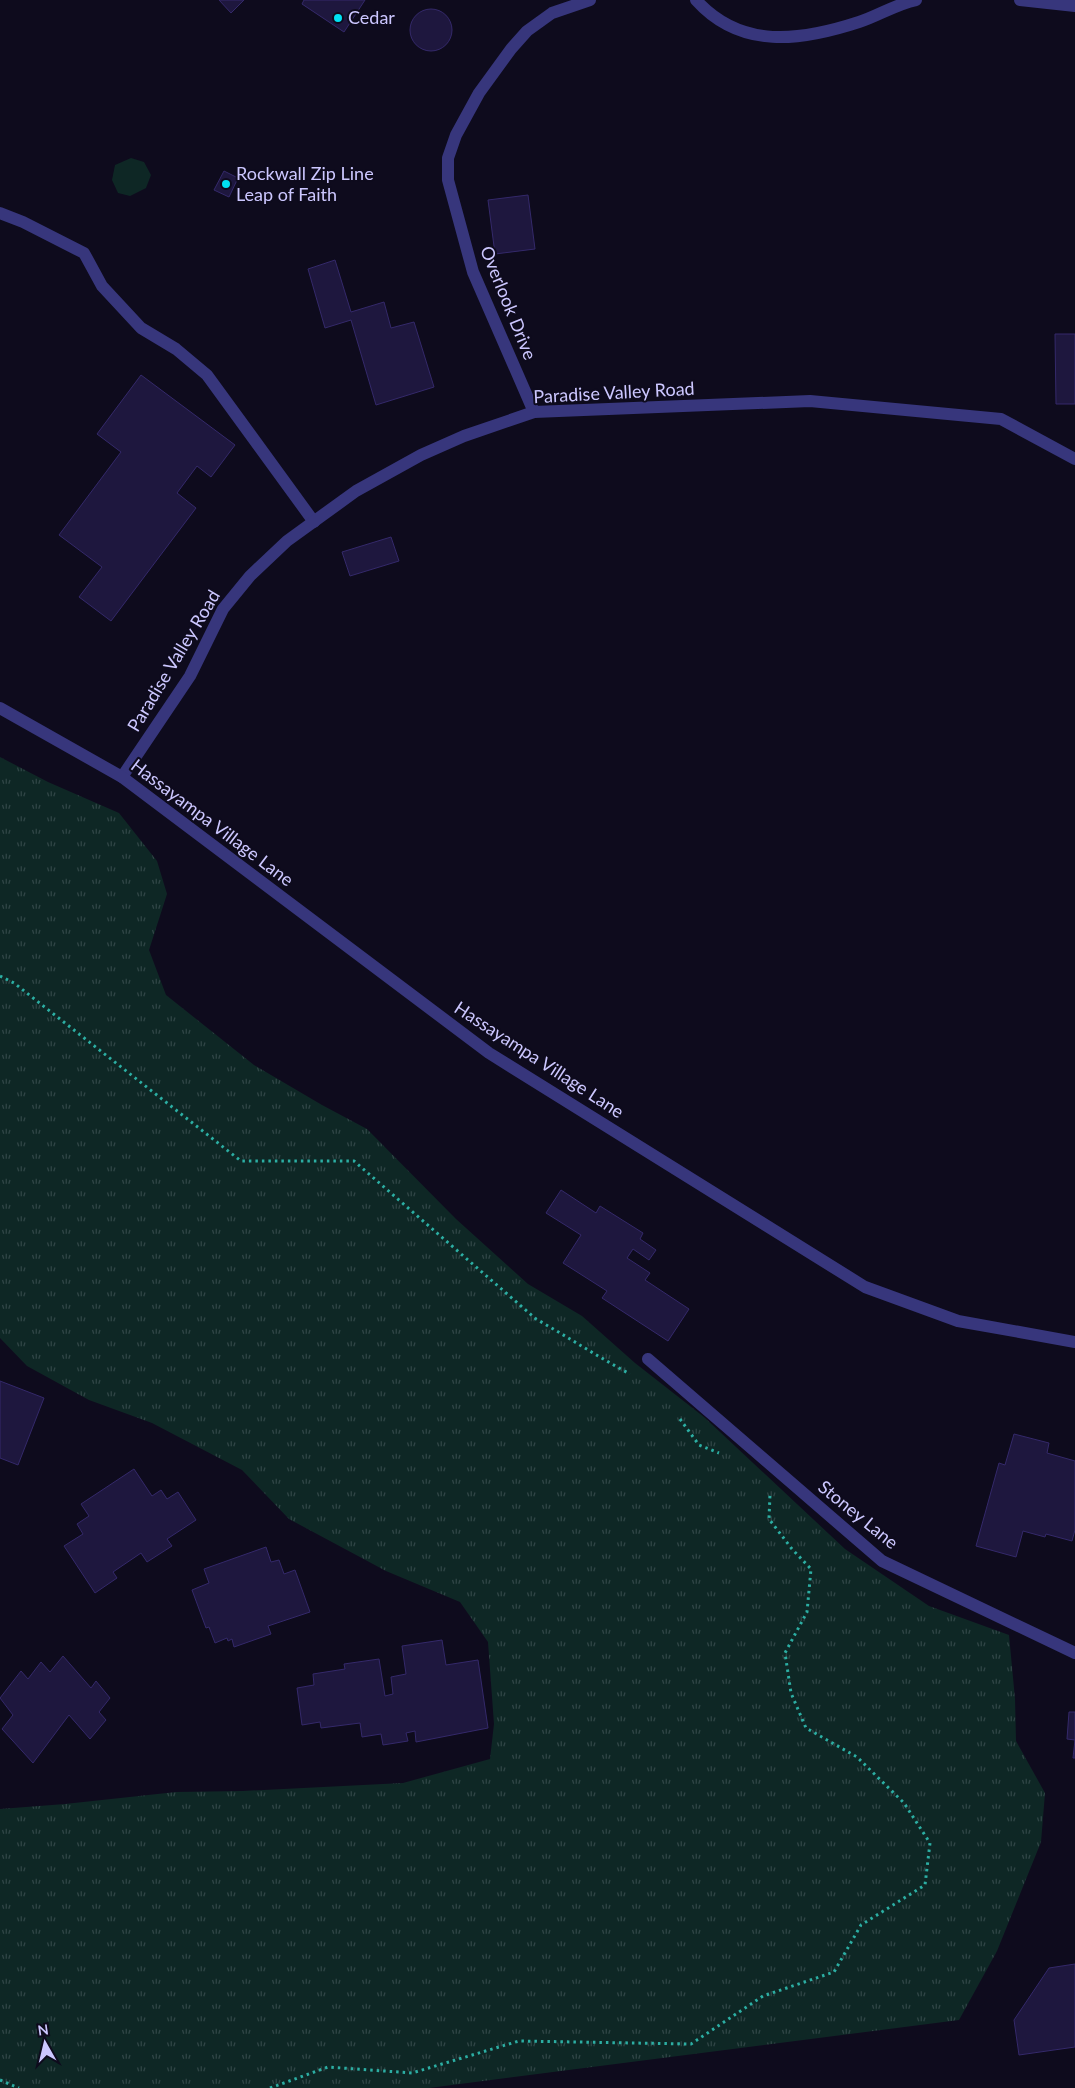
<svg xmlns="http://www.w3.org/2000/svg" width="1075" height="2088" viewBox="0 0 1075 2088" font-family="Lato,sans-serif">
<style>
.grass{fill:url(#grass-tufts)}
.pitch{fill:#0e2725}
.building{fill:#1e173e;stroke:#34296a}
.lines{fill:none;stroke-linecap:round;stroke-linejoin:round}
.path{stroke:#2caea3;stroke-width:3;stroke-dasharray:2.5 4;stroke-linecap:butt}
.minor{stroke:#37367c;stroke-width:12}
.tertiary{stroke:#37367c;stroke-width:12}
.poi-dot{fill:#00e0f2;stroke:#0e0b1d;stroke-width:2}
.labels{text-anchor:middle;stroke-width:4;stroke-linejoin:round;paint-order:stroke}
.poi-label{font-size:18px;fill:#ccc7ff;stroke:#0e0b1d;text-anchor:start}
.street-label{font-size:18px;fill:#ccc7ff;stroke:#0e0b1d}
</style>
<defs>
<pattern id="grass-tufts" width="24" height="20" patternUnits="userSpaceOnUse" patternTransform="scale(1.25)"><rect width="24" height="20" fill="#0e2725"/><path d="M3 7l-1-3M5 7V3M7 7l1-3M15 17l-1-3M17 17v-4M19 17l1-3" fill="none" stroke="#304546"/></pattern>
</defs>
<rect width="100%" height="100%" fill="#0e0b1d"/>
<polygon class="grass" points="0,757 48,782 119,813 157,861 167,894 149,950 166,995 254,1065 322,1105 367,1129 456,1219 528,1284 582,1316 635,1363 704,1417 845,1549 929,1606 1009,1635 1015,1699 1016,1741 1045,1793 1041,1842 997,1951 959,2020 429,2088 0,2088 0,1809 65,1804 176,1792 243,1791 403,1783 490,1759 494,1724 488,1642 460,1602 386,1571 289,1519 242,1470 152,1423 89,1400 27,1366 0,1338"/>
<polygon class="pitch" points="131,158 144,162 151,175 146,188 130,196 118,193 112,180 115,165"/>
<g class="building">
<polygon points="219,0 244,0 231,13"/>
<polygon points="304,0 365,0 344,32 302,4"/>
<circle cx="431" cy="30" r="21"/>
<polygon points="224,171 238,178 229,197 214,190"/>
<polygon points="528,195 535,249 495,254 488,200"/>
<polygon points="335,260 351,312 384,302 391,328 414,322 434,387 376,405 351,320 325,328 308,269"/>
<polygon points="1055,334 1075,334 1075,404 1056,404"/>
<polygon points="141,375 235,445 211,477 197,466 177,493 196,508 111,621 79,597 102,567 59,535 121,452 97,434"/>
<polygon points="391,537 399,561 350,576 342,552"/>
<polygon points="561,1190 596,1213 600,1206 643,1233 640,1239 656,1250 649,1260 633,1249 627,1258 650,1273 645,1280 689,1309 668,1341 602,1298 607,1291 563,1263 581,1235 546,1213"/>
<polygon points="0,1381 44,1398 18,1465 0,1458"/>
<polygon points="1014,1434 1049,1443 1047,1453 1075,1461 1075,1530 1072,1541 1046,1534 1045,1537 1023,1531 1016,1557 976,1546 999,1463 1005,1465"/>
<polygon points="134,1469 152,1496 161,1490 167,1499 178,1492 196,1520 167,1539 172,1546 147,1562 141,1553 113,1572 117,1578 95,1593 64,1546 83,1534 77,1524 89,1516 81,1504"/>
<polygon points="266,1547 271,1562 279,1560 284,1574 295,1570 310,1612 268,1626 271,1634 234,1647 232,1639 228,1641 227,1638 215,1643 209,1627 206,1628 192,1590 209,1583 204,1569"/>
<polygon points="442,1640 446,1665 478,1660 488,1728 416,1742 415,1731 406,1733 408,1741 383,1745 381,1734 362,1737 360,1723 321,1728 320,1722 302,1725 297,1688 314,1685 313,1674 345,1669 344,1664 379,1659 385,1696 393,1694 391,1677 406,1674 402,1646"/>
<polygon points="63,1656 91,1688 96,1681 110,1698 99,1712 106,1720 90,1739 69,1715 33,1763 2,1729 13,1715 0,1698 21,1671 28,1679 41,1662 50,1672"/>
<polygon points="1069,1712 1075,1712 1075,1758 1073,1758 1075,1740 1067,1739"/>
<polygon points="1075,1964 1075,2047 1019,2055 1014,2020 1049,1968"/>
</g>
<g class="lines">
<g class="path">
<path d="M0,976l14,7 227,178h113l182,158c32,18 62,38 94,55"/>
<polyline points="680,1419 699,1445 719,1453"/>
<polyline points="0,2080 19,2088"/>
<polyline points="270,2088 328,2067 412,2073 519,2041 691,2044 763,1996 834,1972 861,1925 925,1885 930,1843 904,1803 857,1757 806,1728 791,1693 785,1653 807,1612 811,1569 792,1549 769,1519 770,1494"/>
</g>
<g class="minor">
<path d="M696,0c45,50 105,41 163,22 19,-6 37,-18 57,-22"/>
<polyline points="1020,0 1075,6"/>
<polyline points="0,213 23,222 84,253 102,286 141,328 176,349 207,375 314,522"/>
<polyline points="534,412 473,272 448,180 448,158 456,135 479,93 511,49 527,31 552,13 590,0"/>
<polyline points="122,777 190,676 223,609 250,576 287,541 356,491 421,455 464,436 534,412 810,401 1001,419 1075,459"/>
<polyline points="648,1359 882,1561 1075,1653"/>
</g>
<polyline class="tertiary" points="0,708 122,777 489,1053 865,1287 958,1321 1075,1342"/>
</g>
<g class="poi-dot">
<circle cx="338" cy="18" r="5"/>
<circle cx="226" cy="184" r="5"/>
</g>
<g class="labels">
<g class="poi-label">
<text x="348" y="24">Cedar</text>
<text x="236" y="180">Rockwall Zip Line<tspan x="236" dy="21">Leap of Faith</tspan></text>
</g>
<g class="street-label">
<text transform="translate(508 303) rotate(68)" y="6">Overlook Drive</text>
<text transform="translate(614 393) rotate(-3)" y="6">Paradise Valley Road</text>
<text transform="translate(174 661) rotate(-59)" y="6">Paradise Valley Road</text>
<text transform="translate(212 823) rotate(37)" y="6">Hassayampa Village Lane</text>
<text transform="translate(539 1060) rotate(33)" y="6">Hassayampa Village Lane</text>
<text transform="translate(858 1515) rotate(39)" y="6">Stoney Lane</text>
</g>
</g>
<g transform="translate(45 2043) rotate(352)" stroke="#0e0b1d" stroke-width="4" paint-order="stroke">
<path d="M0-4L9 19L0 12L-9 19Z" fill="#ccc7ff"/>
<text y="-8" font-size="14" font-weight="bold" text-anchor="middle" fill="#ccc7ff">N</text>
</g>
</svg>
